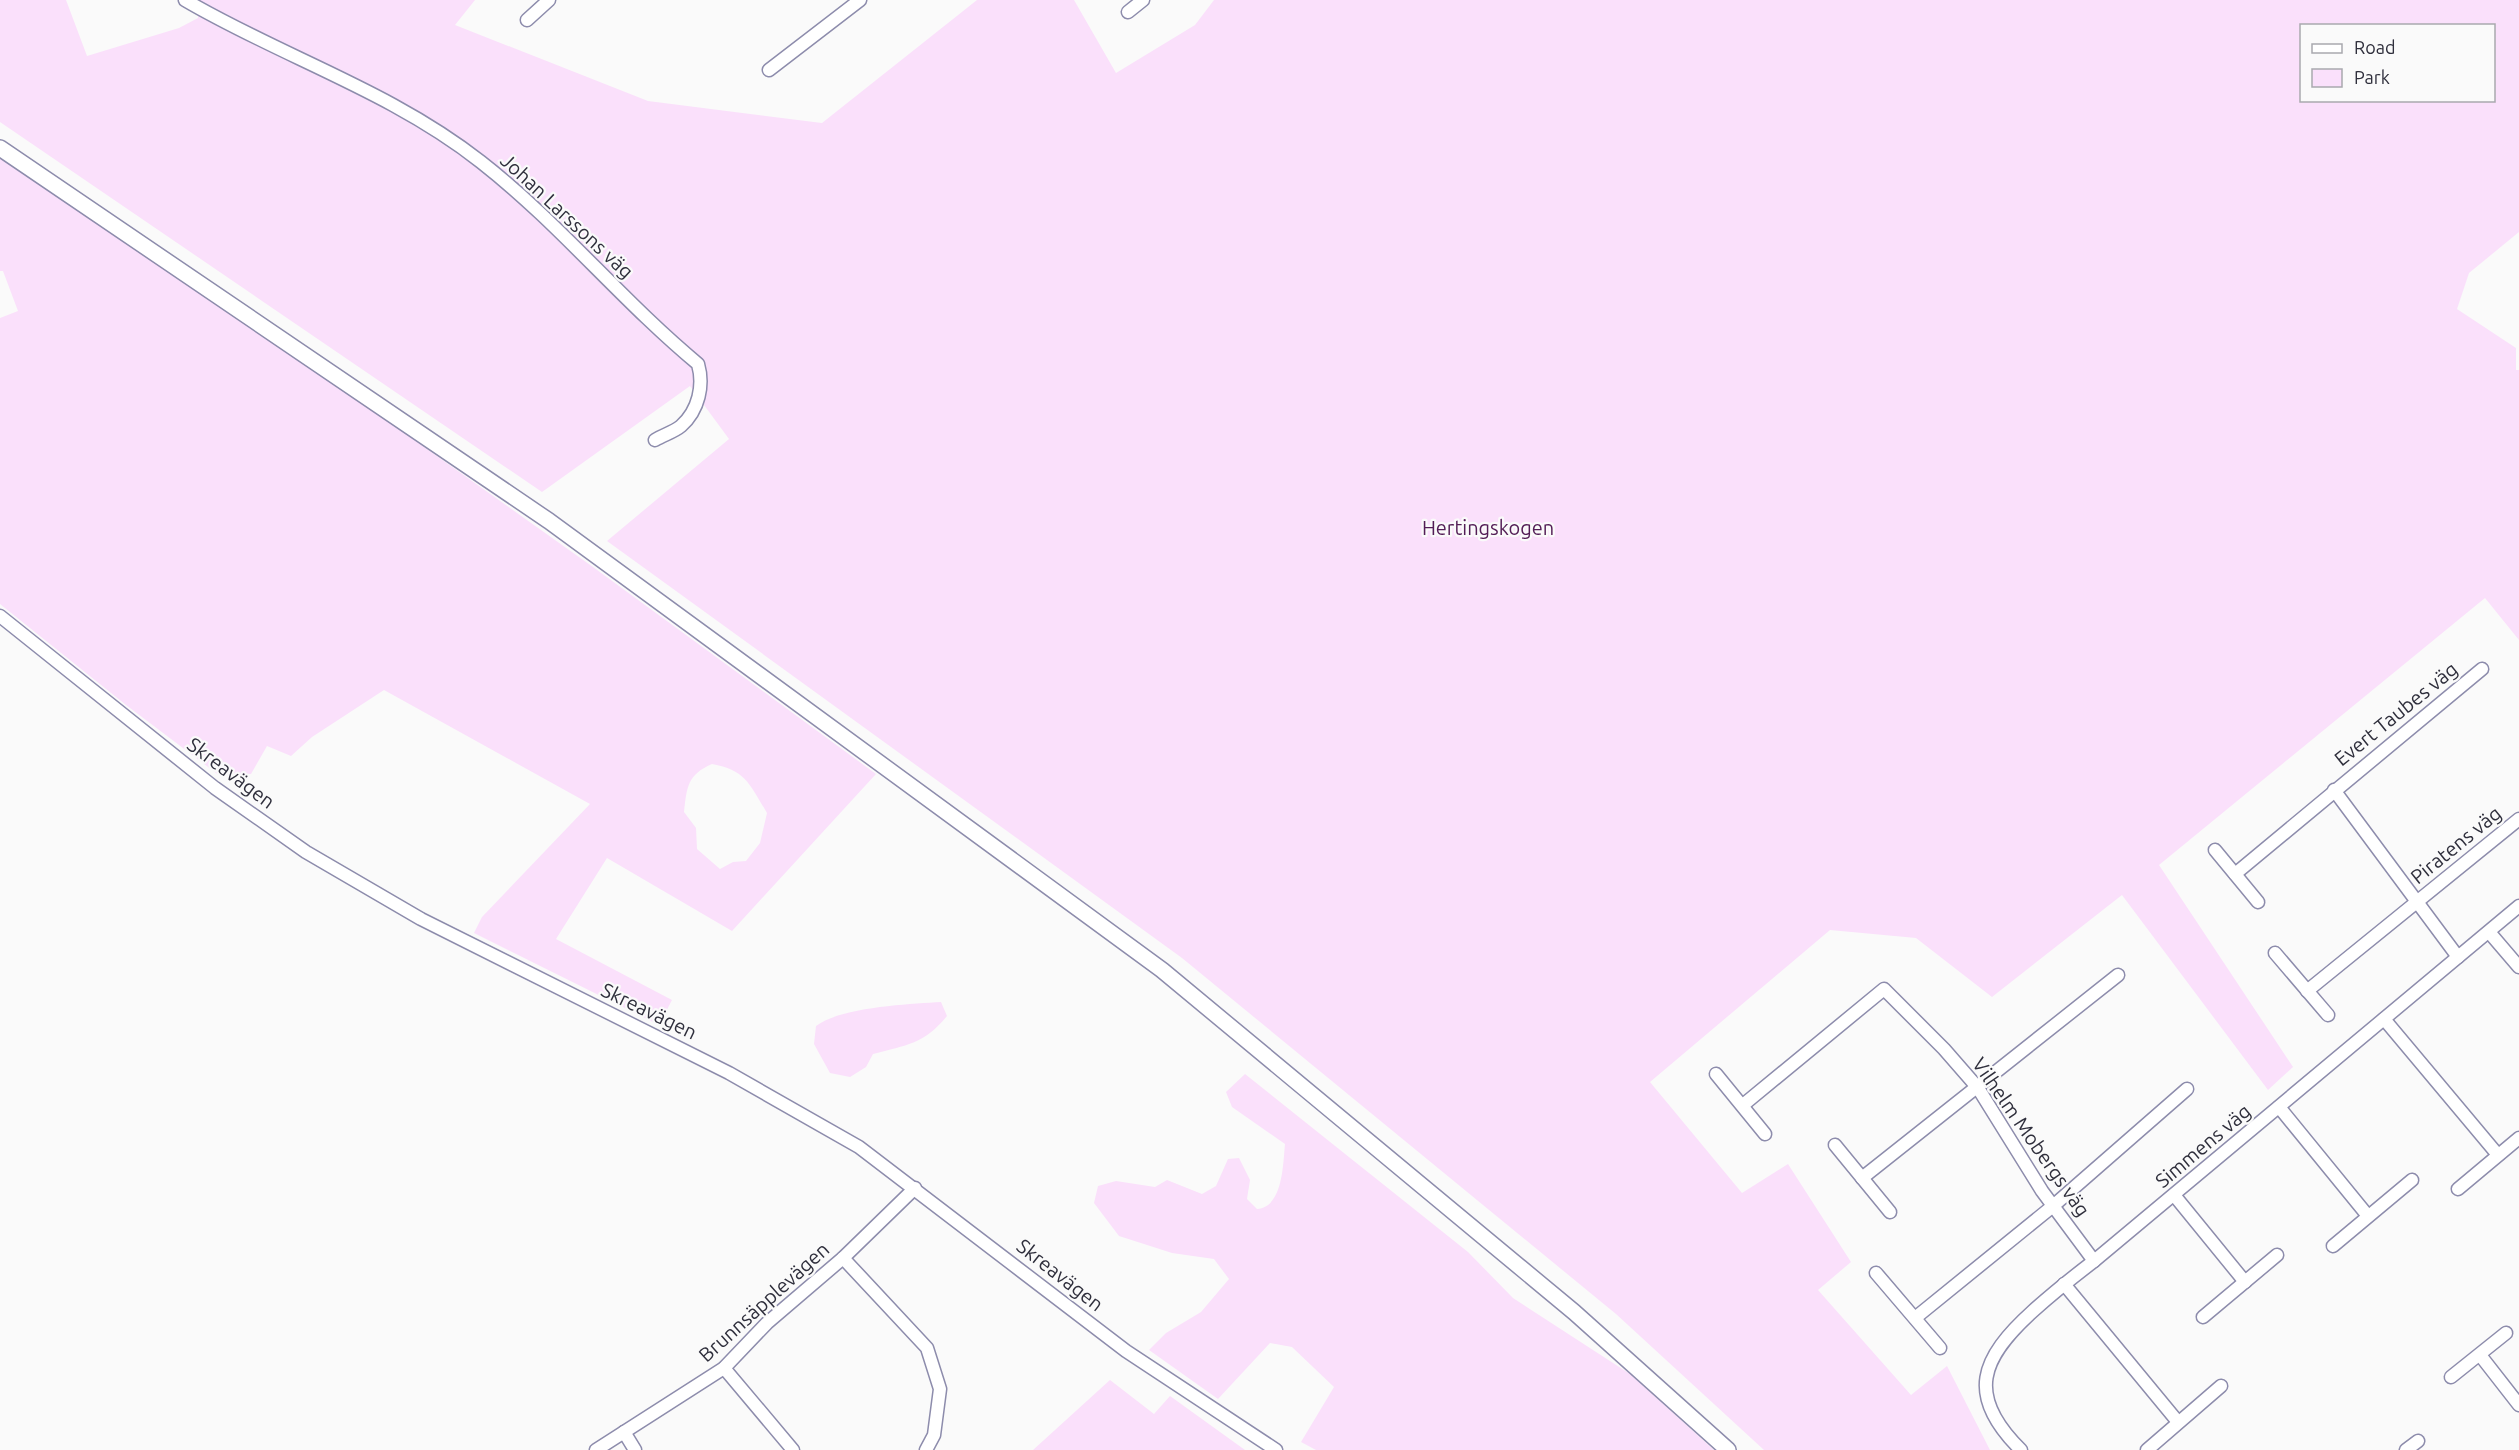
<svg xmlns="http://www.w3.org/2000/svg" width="2519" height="1450" viewBox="0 0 2519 1450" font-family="Ubuntu,sans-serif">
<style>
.green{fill:#fae0fb;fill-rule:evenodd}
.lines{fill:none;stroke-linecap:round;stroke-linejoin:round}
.minor-casing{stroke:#8d8cac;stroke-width:15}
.major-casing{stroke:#8d8cac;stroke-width:18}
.minor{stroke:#fff;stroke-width:12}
.major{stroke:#fff;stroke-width:15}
.labels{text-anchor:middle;stroke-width:4.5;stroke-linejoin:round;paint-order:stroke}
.street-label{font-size:20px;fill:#2f2f3c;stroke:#fafafa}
.park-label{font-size:20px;fill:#531d56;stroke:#fafafa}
</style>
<rect width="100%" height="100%" fill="#fafafa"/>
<g class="green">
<path d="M0,0h66l21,56 92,-28 19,-10v-11l-7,-7h284l-20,25 193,76 174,22 155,-123h97l42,73 79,-48 19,-25h1305v232l-50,41 -12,36 59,39v22h3v270l-34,-42 -326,267 134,202 -25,23 -146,-195 -130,102 -76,-59 -86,-8 -180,152 92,111 46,-29 63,98 -33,28 93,105 36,-29 43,84h-226l-148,-136 -434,-356 -575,-417 122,-102 -39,-53 -148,106 -542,-370zM2302,26h192v74h-192z"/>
<path d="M0,158l261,173 332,236 283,207 -144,157 -125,-73 -51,81 116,61 -13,25 -185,-92 8,-16 108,-113 -206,-114 -72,47 -21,19 -24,-10 -16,28 -31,2 -94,-71 -126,-101v-286l18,-7 -15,-40h-3zM712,764c34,6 38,21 55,49l-7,30 -14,18 -13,1 -13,7 -23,-20 -1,-21 -12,-16c3,-25 3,-37 28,-48z"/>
<path d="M941,1002l6,14c-23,28 -40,29 -74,38l-7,13 -16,10 -20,-4 -16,-29 2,-18c25,-19 93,-22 125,-24z"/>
<path d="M1245,1074l223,178 45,46 117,76 84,76h-398l-15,-8 33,-55 -42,-40 -22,-4 -52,56 -69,-49 17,-17 35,-21 28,-33 -15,-20 -42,-6 -53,-17 -25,-33 4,-17 18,-5 39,6 12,-7 35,14 14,-8 12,-27 11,-1 11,22 -3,19 10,10c26,-2 26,-45 28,-65l-53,-37 -6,-15z"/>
<polygon points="1110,1380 1154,1414 1170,1396 1245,1450 1033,1450"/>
</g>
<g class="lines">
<g class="minor-casing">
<g id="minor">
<path d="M185,0c97,57 206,91 296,162 78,61 140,138 217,202 6,21 1,46 -17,62 -7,6 -18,9 -26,14"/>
<polyline points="1128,12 1143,0"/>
<polyline points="527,20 549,0"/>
<polyline points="769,70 860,0"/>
<polyline points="0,616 215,788 306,852 421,919 729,1073 859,1147 1126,1351 1276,1450"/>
<polyline points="2334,790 2458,957"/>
<polyline points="2215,850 2258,902"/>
<polyline points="2235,874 2482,669"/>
<polyline points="2489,932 2519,967"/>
<polyline points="2275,953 2328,1015"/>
<polyline points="2307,991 2519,819"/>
<polyline points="2384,1019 2498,1155"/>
<polyline points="1716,1074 1765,1134"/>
<polyline points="1743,1105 1884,989 1944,1049 1978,1088 2042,1191 2094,1261"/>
<polyline points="2279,1107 2368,1216"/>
<polyline points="1835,1145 1890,1212"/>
<polyline points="1862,1178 2118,975"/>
<polyline points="2458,1189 2519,1138"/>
<polyline points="2174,1195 2245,1282"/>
<polyline points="2333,1246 2412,1180"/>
<polyline points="843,1258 927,1348 940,1389 934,1435 926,1450"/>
<polyline points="1876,1273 1940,1348"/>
<polyline points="2064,1284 2178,1422"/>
<polyline points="2203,1317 2277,1255"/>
<polyline points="1915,1318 2053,1206 2187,1089"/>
<polyline points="2480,1355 2519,1405"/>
<polyline points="724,1368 793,1450"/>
<polyline points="2451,1377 2506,1333"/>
<polyline points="624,1432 635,1450"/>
<polyline points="596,1450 724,1368 767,1323 843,1258 915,1188"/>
<path d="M2021,1450c-56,-55 -40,-92 12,-139 20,-18 40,-34 61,-50l425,-355"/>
<polyline points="2147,1450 2221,1386"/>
<polyline points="2406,1450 2418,1441"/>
</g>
</g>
<g class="major-casing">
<polyline id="major" points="0,148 549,521 1162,970 1574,1312 1728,1450"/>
</g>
<use href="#minor" class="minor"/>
<use href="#major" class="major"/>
</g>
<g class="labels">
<g class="street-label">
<text transform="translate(567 216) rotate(43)" y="7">Johan Larssons väg</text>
<text transform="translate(2396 714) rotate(-39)" y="7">Evert Taubes väg</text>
<text transform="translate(231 773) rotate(37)" y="7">Skreavägen</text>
<text transform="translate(2456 845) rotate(-39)" y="7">Piratens väg</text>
<text transform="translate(649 1011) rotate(26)" y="7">Skreavägen</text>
<text transform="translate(2031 1137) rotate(55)" y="7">Vilhelm Mobergs väg</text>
<text transform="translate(2203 1146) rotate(-40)" y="7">Simmens väg</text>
<text transform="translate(1060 1275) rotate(38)" y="7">Skreavägen</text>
<text transform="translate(764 1302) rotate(-42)" y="7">Brunnsäpplevägen</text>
</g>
<g class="park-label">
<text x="1488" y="535">Hertingskogen</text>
</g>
</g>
<rect x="2300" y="24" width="195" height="78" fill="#fafafa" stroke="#a9a9ae" stroke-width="1.5"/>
<rect x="2312" y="44" width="30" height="9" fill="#ffffff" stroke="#a9a9ae" stroke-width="1.5"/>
<text x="2354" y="54" font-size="18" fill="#2f2f3c">Road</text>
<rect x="2312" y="69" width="30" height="18" fill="#fae0fb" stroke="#a9a9ae" stroke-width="1.5"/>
<text x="2354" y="84" font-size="18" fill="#2f2f3c">Park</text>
</svg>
